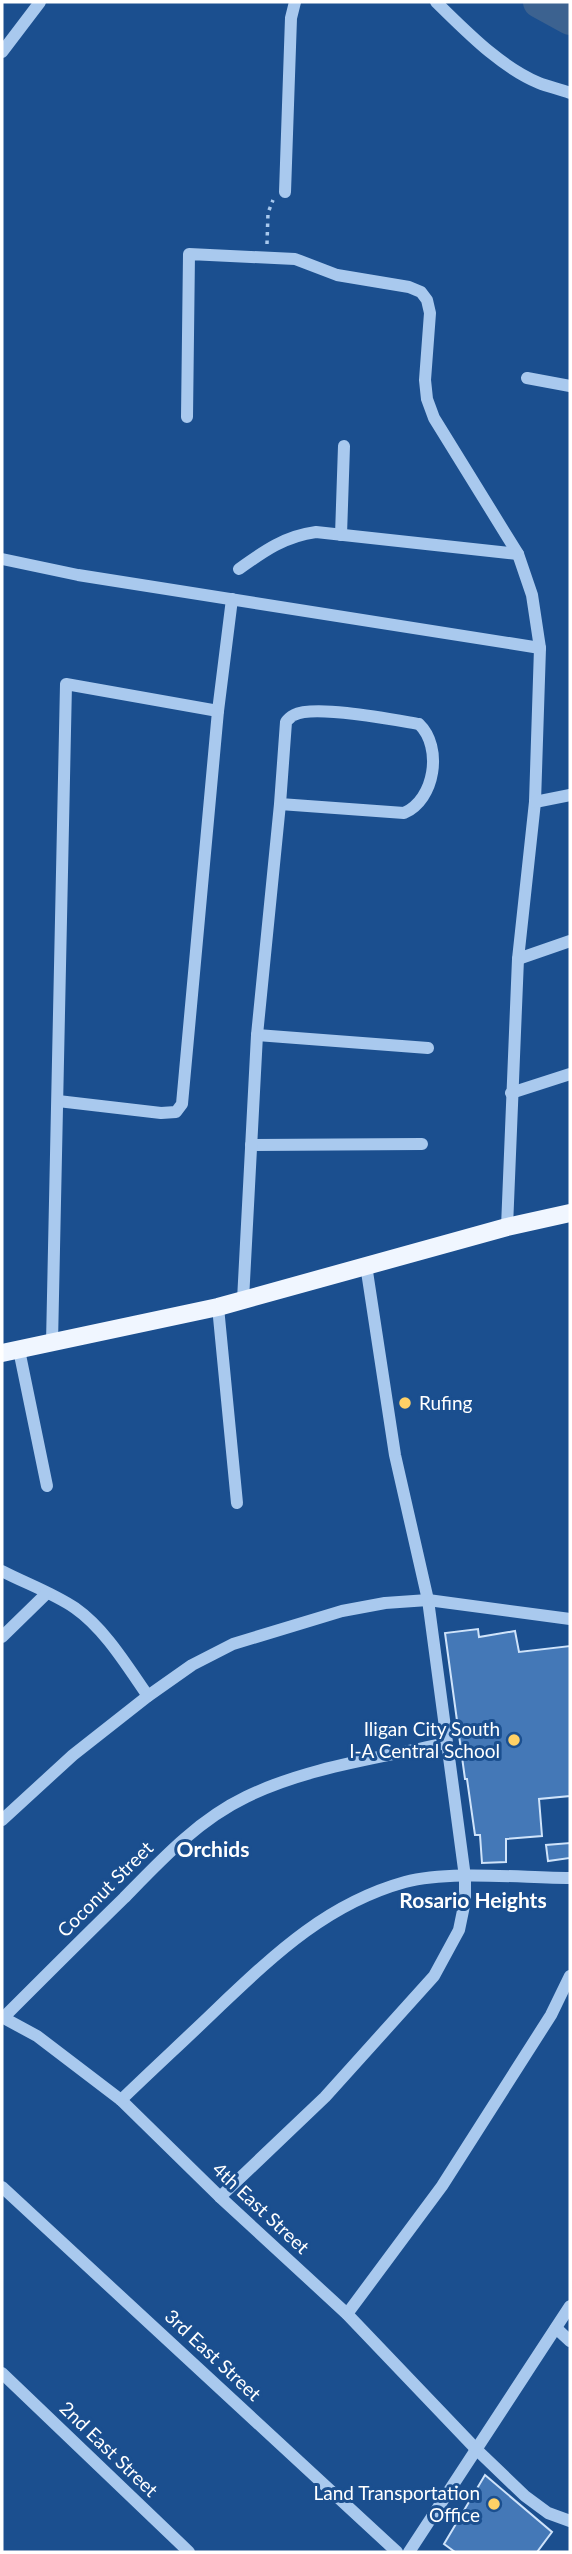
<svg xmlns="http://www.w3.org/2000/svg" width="572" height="2554" viewBox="0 0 572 2554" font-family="Lato,sans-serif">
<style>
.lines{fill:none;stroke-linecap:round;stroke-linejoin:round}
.river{stroke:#3c6290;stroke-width:32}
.building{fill:#4478b7;stroke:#cfe3fa;stroke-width:2}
.path{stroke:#a9c9ee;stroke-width:3.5;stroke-dasharray:3.5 5;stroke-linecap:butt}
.minor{stroke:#a9c9ee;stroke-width:12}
.major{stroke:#f0f6ff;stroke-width:18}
.poi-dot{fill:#ffd166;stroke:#1b4f8f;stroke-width:2.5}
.labels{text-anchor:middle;stroke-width:6;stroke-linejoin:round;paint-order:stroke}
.poi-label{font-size:19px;fill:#fff;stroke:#1b4f8f;text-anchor:end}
.street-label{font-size:19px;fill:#fff;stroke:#1b4f8f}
.neighbourhood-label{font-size:21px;font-weight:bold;fill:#fff;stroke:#1b4f8f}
</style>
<rect width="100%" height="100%" fill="#1b4f8f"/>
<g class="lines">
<polyline class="river" points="539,2 570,19"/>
</g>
<g class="building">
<polygon points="478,1629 479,1637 515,1631 519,1652 570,1646 570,1796 539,1799 542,1836 506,1839 506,1862 482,1863 480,1835 475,1835 467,1779 465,1779 445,1633"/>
<polygon points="570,1843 570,1858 548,1861 546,1845"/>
<polygon points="485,2475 552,2532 537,2552 455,2552 444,2544"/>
</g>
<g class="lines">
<polyline class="path" points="267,244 268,213 273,200"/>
<g class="minor">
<path d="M436,2c30,29 63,64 103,81 10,4 21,6 31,10"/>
<polyline points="2,52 40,2"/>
<polyline points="285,192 291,18 295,2"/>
<polyline points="527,378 570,386"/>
<polyline points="187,417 189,254 295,259 337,275 409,287 421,292 427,300 430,313 425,380 427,399 434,418 518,554 532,595 540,648 535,802 518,959 507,1227"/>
<polyline points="341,535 344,446"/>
<polyline points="2,559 78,575 540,648"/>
<path d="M239,569c25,-18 46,-33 77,-37l202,22"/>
<polyline points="535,802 570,795"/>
<polyline points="518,959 570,941"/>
<polyline points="257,1035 428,1048"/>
<polyline points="511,1093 570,1074"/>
<polyline points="58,1101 161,1113 176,1112 182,1104 218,711 232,599"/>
<polyline points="251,1145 422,1144"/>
<path d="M243,1300l14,-265 23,-231 6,-82c0,-1 7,-7 8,-7 20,-11 101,5 125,9 24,23 16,76 -15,89l-124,-9"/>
<polyline points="218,1307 237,1503"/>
<polyline points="52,1343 66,684 218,711"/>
<polyline points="19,1350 47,1486"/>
<path d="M2,1571c23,12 51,22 73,37 30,21 52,58 73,88"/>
<polyline points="2,1637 46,1594"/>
<polyline points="2,1820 73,1755 148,1696 192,1665 233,1644 342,1611 385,1603 428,1600 570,1619"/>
<polyline points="2,2017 37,2036 121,2100 220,2197 347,2314 476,2449 525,2496 548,2513 570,2521"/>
<path d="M3,2018c40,-40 80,-80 121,-120 37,-38 74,-78 122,-101 61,-30 134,-39 200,-54"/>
<path d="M121,2100c33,-32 67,-63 100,-95 56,-53 108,-102 184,-123 45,-12 118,-4 165,-4"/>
<polyline points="2,2187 397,2552"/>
<polyline points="220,2197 325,2097 434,1976 459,1930 465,1901 465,1877 428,1600 395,1455 366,1265"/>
<polyline points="347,2314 442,2186 551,2015 570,1976"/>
<polyline points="556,2328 570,2341"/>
<polyline points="2,2373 189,2552"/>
<polyline points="409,2552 570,2306"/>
</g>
<polyline class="major" points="2,1353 218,1307 507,1227 570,1213"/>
</g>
<g class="poi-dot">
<circle cx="405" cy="1403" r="7"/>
<circle cx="514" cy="1740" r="7"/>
<circle cx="494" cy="2504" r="7"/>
</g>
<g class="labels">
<g class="poi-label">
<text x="419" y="1410" text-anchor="start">Rufing</text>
<text x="500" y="1736">Iligan City South<tspan x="500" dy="22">I-A Central School</tspan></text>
<text x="480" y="2500">Land Transportation<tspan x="480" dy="22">Office</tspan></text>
</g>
<g class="street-label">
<text transform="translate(105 1889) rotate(-45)" y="7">Coconut Street</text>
<text transform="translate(261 2208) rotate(43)" y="7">4th East Street</text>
<text transform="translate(213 2355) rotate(43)" y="7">3rd East Street</text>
<text transform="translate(109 2449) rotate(44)" y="7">2nd East Street</text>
</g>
<g class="neighbourhood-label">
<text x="213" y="1857">Orchids</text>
<text x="473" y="1908">Rosario Heights</text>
</g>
</g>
<rect width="572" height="2554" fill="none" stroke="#ffffff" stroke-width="7"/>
</svg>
